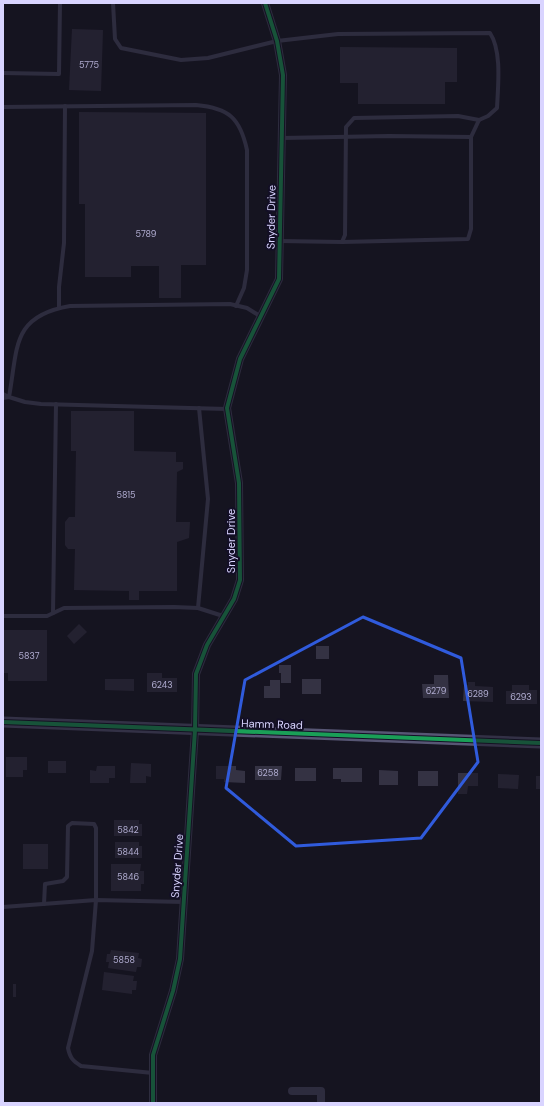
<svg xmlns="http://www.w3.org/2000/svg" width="544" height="1106" viewBox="0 0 544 1106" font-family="'DM Sans',sans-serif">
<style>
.building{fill:#343243}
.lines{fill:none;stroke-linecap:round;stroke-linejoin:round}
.lane{stroke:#4a4962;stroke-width:4}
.street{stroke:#4a4962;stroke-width:8}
.secondary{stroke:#575674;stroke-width:11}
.cycleway-casing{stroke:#130f26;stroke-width:6}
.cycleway{stroke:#1a9f57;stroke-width:4}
.marked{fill:none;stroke:#305bdc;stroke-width:3;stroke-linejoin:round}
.labels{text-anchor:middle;stroke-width:4;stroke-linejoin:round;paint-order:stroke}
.number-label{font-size:9px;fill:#b0acd0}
.street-label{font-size:11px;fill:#d9d4ff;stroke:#130f26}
</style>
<rect width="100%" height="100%" fill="#161421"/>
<g class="building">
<polygon points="72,29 103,30 101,91 69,90"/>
<polygon points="340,47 457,48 457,82 445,82 445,104 358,104 358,83 340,83"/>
<polygon points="79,112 206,113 206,265 181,265 181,298 159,298 159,266 131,266 131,277 85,277 85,204 79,204"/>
<polygon points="71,411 134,411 134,451 176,452 176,462 183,462 183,469 177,472 176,522 190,522 189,538 177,542 177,591 139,591 139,600 129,600 129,591 74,590 75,549 68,549 65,545 65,522 69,517 75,517 76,451 71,451"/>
<polygon points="79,624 87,632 74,644 67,636"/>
<polygon points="3,630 47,630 47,681 8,681 8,673 3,673"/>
<rect x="316" y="646" width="13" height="13"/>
<polygon points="279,665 291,665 291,683 281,683 281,673 279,673"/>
<polygon points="147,673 162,673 162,678 177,678 177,692 147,692"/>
<polygon points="434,675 448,675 449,698 423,698 422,684 434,684"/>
<polygon points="105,679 134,679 134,691 105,690"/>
<rect x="302" y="679" width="19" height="15"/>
<polygon points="270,680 280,680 280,698 264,698 264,686 270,686"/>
<polygon points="468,682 475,682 475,686 493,687 493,702 463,701 464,685 468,685"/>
<polygon points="512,685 529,685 529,690 537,690 537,704 506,704 506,691 512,691"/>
<polygon points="6,757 27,757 27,770 23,770 23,777 6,777"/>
<rect x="48" y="761" width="18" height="12"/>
<polygon points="131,763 151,764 151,777 146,776 146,783 130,783"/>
<polygon points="97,766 115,766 115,778 109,778 109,783 90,783 90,770 96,771"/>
<polygon points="216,766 236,766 236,770 245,771 245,783 224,782 224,779 216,779"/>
<polygon points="255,766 282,766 281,780 255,780"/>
<rect x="295" y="768" width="21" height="13"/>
<polygon points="333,768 362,768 362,782 341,782 341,779 333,779"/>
<polygon points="379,770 398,771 398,785 379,785"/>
<rect x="418" y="771" width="20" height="15"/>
<polygon points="458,773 478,773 478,786 468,786 467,794 458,794"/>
<polygon points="498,774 519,775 518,789 498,788"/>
<rect x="536" y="776" width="5" height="13"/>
<polygon points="114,820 139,820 139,824 142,824 142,836 114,836"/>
<polygon points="115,842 139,842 139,846 142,846 142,858 115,858"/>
<rect x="23" y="844" width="25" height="25"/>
<polygon points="111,864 141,864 140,871 144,871 144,884 141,884 141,891 111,891"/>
<polygon points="111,950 139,953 138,958 142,959 141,967 137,967 136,972 108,968 109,962 106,962 107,954 110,954"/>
<polygon points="104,972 134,976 133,981 137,981 136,990 132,990 132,994 102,990"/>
<rect x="13" y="984" width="3" height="13"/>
</g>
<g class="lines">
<g class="lane">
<path d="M113,3l2,36 6,9 60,12 27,-2 69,-17 61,-7 152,-1c12,18 8,53 7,75l-9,8 -9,4 -8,17 -82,-1 -107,2"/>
<polyline points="3,73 59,74 60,3"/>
<path d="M3,107l193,-2c33,3 44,13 51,45v120l-3,18 -8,18"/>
<polyline points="280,241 342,242 345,235 346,127 354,118 458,116 479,120"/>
<polyline points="342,242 468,239 471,229 471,137"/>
<polyline points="59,308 59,287 64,243 65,106"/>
<polyline points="3,394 9,397 3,398"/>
<path d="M227,409l-186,-5 -16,-2 -16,-5c9,-49 2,-81 61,-91l160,-2 17,4 13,8"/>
<polyline points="198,608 208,499 199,408"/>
<polyline points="53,613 56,404"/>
<polyline points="3,616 47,616 64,608 174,607 198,608 223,616"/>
<path d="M44,904l1,-20 18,-3 4,-4 1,-51 4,-3 22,1 2,4v72l-4,51 -24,97c2,10 5,13 13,18l72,7"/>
<polyline points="3,907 96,900 184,902"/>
</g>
<g class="street">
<polyline points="292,1091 321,1091 321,1103"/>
<polyline points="153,1103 153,1055 173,991 180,959 195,730 196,674 207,645 234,599 240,580 239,483 227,408 240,359 279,279 283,75 277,41 265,3"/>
</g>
<polyline class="secondary" points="3,722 541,743"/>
<g class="cycleway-casing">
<g id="cycleway">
<polyline points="3,722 541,743"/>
<polyline points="153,1103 153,1055 173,991 180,959 195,730 196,674 207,645 234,599 240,580 239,483 227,408 240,359 279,279 283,75 277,41 265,3"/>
</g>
</g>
<use href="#cycleway" class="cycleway"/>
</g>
<path d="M0 0H544V1106H0ZM363,617l98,41 17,104 -57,76 -125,8 -70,-58 19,-108z" fill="#161421" fill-opacity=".55" fill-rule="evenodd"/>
<path class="marked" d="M363,617l98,41 17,104 -57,76 -125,8 -70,-58 19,-108z"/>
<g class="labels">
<g class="number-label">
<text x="89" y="68">5775</text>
<text x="146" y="237">5789</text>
<text x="126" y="498">5815</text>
<text x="29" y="659">5837</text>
<text x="162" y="688">6243</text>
<text x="436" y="694">6279</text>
<text x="478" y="697">6289</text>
<text x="521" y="700">6293</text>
<text x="268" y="776">6258</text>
<text x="128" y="833">5842</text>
<text x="128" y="855">5844</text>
<text x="128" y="880">5846</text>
<text x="124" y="963">5858</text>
</g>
<g class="street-label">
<text transform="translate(271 217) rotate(-89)" y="4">Snyder Drive</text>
<text transform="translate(231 541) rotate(-90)" y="4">Snyder Drive</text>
<text transform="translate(272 724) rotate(2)" y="4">Hamm Road</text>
<text transform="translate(177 866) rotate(-86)" y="4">Snyder Drive</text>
</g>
</g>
<rect width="544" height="1106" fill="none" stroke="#d9d4ff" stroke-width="8"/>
</svg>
